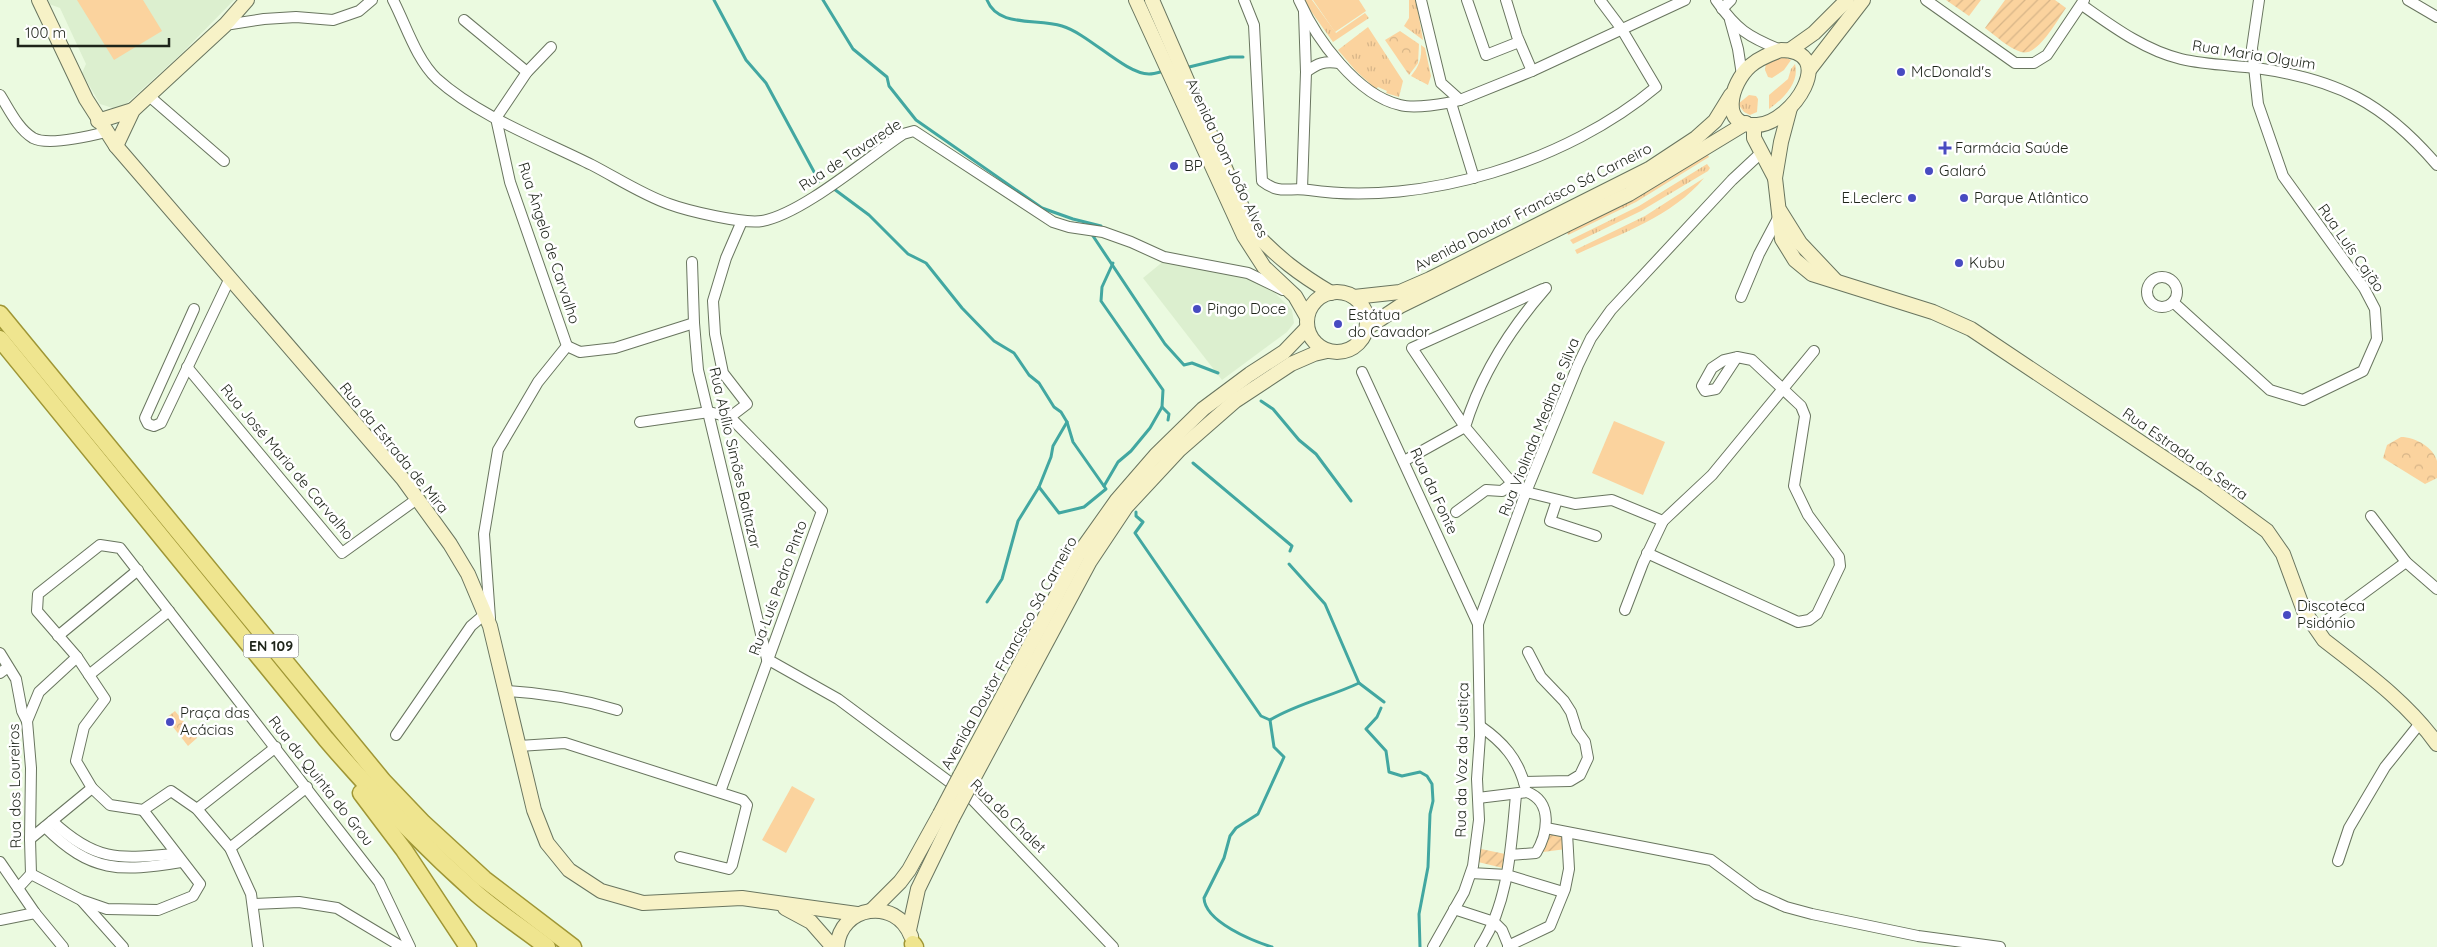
<svg xmlns="http://www.w3.org/2000/svg" width="2437" height="947" viewBox="0 0 2437 947" font-family="Quicksand,sans-serif">
<style>
.built{fill:#dcefcf}
.grass{fill:url(#grass-tufts)}
.forest{fill:url(#forest-crowns)}
.garden{fill:url(#garden-furrows)}
.pitch{fill:#fbd39e}
.lines{fill:none;stroke-linecap:round;stroke-linejoin:round}
.stream{stroke:#42a7a1;stroke-width:3}
.street-casing{stroke:#69755f;stroke-width:12}
.secondary-casing{stroke:#69755f;stroke-width:16}
.primary-casing{stroke:#9f9635;stroke-width:19}
.street{stroke:#fff;stroke-width:10}
.secondary{stroke:#f7f2c7;stroke-width:14}
.primary{stroke:#efe58f;stroke-width:16}
.secondary-bridge-casing{stroke:#69755f;stroke-width:16;stroke-linecap:butt}
.secondary-bridge{stroke:#f7f2c7;stroke-width:14}
.poi-dot{fill:#484bc1;stroke:#fff;stroke-width:2}
.labels{text-anchor:middle;stroke-width:5;stroke-linejoin:round;paint-order:stroke}
.shield{fill:#fff;stroke:#62665f;stroke-width:1}
.shield-label{font-size:14px;font-weight:bold;fill:#1e241a}
.street-label{font-size:15px;fill:#1e241a;stroke:#fff}
.poi-label{font-size:15px;fill:#1e241a;stroke:#fff;text-anchor:start}
</style>
<defs>
<pattern id="grass-tufts" width="24" height="20" patternUnits="userSpaceOnUse" patternTransform="scale(1.25)"><rect width="24" height="20" fill="#fbd39e"/><path d="M3 7l-1-3M5 7V3M7 7l1-3M15 17l-1-3M17 17v-4M19 17l1-3" fill="none" stroke="#d7b588"/></pattern>
<pattern id="forest-crowns" width="20" height="18" patternUnits="userSpaceOnUse" patternTransform="scale(1.25)"><rect width="20" height="18" fill="#fbd39e"/><path d="M2 6a3 3 0 1 1 6 0M12 15a3 3 0 1 1 6 0" fill="none" stroke="#d7b588"/></pattern>
<pattern id="garden-furrows" width="10" height="10" patternUnits="userSpaceOnUse" patternTransform="scale(1.25)"><rect width="10" height="10" fill="#fbd39e"/><path d="M-1 1l2-2M0 10L10 0M9 11l2-2" fill="none" stroke="#d7b588"/></pattern>
</defs>
<rect width="100%" height="100%" fill="#ebfae0"/>
<g class="built">
<polygon points="48,0 234,0 182,53 126,104 116,109 100,104 82,73 86,64 60,8 49,4"/>
<polygon points="1165,260 1241,274 1274,292 1292,310 1294,323 1287,332 1222,380 1143,278"/>
</g>
<g class="grass">
<polygon points="1303,0 1312,0 1336,33 1365,13 1369,18 1333,42"/>
<polygon points="1409,0 1416,0 1423,40 1404,26 1409,18"/>
<polygon points="1368,27 1403,81 1399,97 1386,93 1387,91 1378,87 1376,89 1356,71 1338,50"/>
<path d="M1421,45l4,3 6,28 -3,9 -17,-9c8,-10 11,-17 10,-31z"/>
<polygon points="1784,57 1791,60 1784,70 1772,78 1768,77 1765,70 1766,63"/>
<path d="M1795,64c5,19 -12,35 -26,45v-14l19,-16 3,-10z"/>
<polygon points="1749,95 1756,96 1758,99 1757,112 1750,115 1744,112 1738,104"/>
<polygon points="1706,151 1709,157 1636,202 1568,235 1566,230"/>
<polygon points="1707,164 1710,168 1708,171 1641,211 1573,244 1570,240 1639,206"/>
<path d="M1704,178c-31,38 -84,56 -127,76l-2,-4 70,-34z"/>
</g>
<g class="forest">
<polygon points="1400,31 1419,44 1418,63 1409,75 1385,40"/>
<path d="M2401,437c14,0 32,10 36,24 0,5 0,12 0,17l-12,6 -42,-26 4,-13z"/>
<polygon points="175,711 197,738 188,746 166,718"/>
</g>
<g class="garden">
<polygon points="1946,0 1981,0 1969,16"/>
<path d="M2005,0h50l11,8c-9,12 -28,49 -45,44 -13,-4 -26,-17 -36,-24z"/>
<polygon points="1546,828 1567,833 1566,849 1543,852"/>
<polygon points="1481,849 1510,855 1507,869 1478,862"/>
</g>
<g class="pitch">
<polygon points="77,0 143,0 162,31 114,60"/>
<polygon points="1313,0 1359,0 1366,11 1335,32"/>
<polygon points="1614,421 1665,442 1643,495 1592,473"/>
<polygon points="792,786 815,799 786,853 762,840"/>
</g>
<g class="lines">
<g class="stream">
<polyline points="714,0 746,60 766,83 819,181"/>
<polyline points="823,0 853,49 887,77 889,86 916,120 1042,208 1073,219 1101,226"/>
<path d="M987,0c11,28 50,18 75,26 27,8 63,48 87,48 5,0 11,-2 15,-3"/>
<polyline points="1185,68 1230,57 1243,57"/>
<polyline points="834,189 869,215 908,254 926,263 962,308 994,341 1014,353 1029,375 1039,383 1054,407 1061,412 1067,422 1073,442 1106,489 1084,507 1059,513 1039,487"/>
<polyline points="1093,236 1165,344 1184,365 1192,363 1218,373"/>
<polyline points="1261,401 1273,409 1299,440 1316,454 1351,501"/>
<polyline points="1162,407 1169,414 1168,420"/>
<polyline points="1193,463 1292,546 1290,551"/>
<polyline points="1104,486 1118,462 1131,451 1150,428 1162,407 1163,390 1101,301 1102,287 1113,263"/>
<path d="M1136,512v4l7,6 -8,11 126,183 9,4c28,-17 60,-23 89,-37l25,19"/>
<polyline points="1289,564 1325,604 1359,683"/>
<polyline points="987,602 1002,579 1018,521 1039,487 1051,457 1053,446 1067,422"/>
<polyline points="1381,708 1377,717 1366,729 1386,751 1389,772 1402,776 1420,772 1427,776 1432,784 1433,801 1430,814 1428,867 1419,914 1420,947"/>
<path d="M1270,720l4,27 10,10 -26,57 -22,14 -6,8 -6,22 -20,40c1,24 49,43 68,49"/>
</g>
<g class="street-casing">
<g id="street">
<path d="M393,0c13,25 23,59 44,79 41,37 105,61 155,86 25,13 51,30 77,39 19,7 74,20 93,17 40,-7 105,-63 141,-87l11,-3 139,91 16,5 34,5 28,10 33,15 84,16 35,17"/>
<path d="M1244,0l10,25 8,156c18,14 26,6 47,9 114,17 259,-29 347,-103l-35,-59 -21,-28"/>
<path d="M1299,0c17,39 58,95 101,105 14,4 46,-1 60,-5l72,-29 153,-71"/>
<polyline points="1421,0 1441,83 1460,100"/>
<polyline points="1467,0 1486,55 1519,42"/>
<polyline points="1506,0 1517,36 1532,71"/>
<path d="M1716,0c20,29 32,37 65,50"/>
<polyline points="1926,0 2015,63 2034,63 2047,55 2084,0"/>
<polyline points="2408,0 2437,17"/>
<path d="M2082,5c30,21 62,45 99,54 25,6 50,6 75,9 81,11 128,35 181,97"/>
<polyline points="1722,9 1731,0"/>
<polyline points="464,20 527,72"/>
<polyline points="1730,20 1738,49 1742,75"/>
<polyline points="225,25 264,19 296,17 333,20 359,11 372,0"/>
<path d="M1306,72c12,-9 18,-11 33,-9"/>
<path d="M0,95c9,14 18,34 33,43 15,8 57,-2 73,-6"/>
<polyline points="149,96 224,161"/>
<polyline points="1451,103 1474,178"/>
<polyline points="496,118 527,72 551,47"/>
<polyline points="1302,189 1306,72 1304,12"/>
<polyline points="692,262 694,323 698,370 767,659"/>
<circle cx="2162" cy="292" r="15"/>
<path d="M1546,288c-36,41 -65,86 -81,139l47,56 14,9 49,12 37,-4 51,21"/>
<polyline points="1741,297 1759,254 1778,218"/>
<polyline points="2173,302 2270,390 2303,400 2363,371 2377,339 2375,309 2364,288 2283,176 2258,104 2252,48 2259,0"/>
<polyline points="194,309 145,418 148,424 154,426 161,423 230,278"/>
<polyline points="567,346 580,352 615,348 694,323"/>
<polyline points="187,367 342,553 417,499"/>
<polyline points="1362,372 1478,624"/>
<polyline points="730,417 747,404 723,373 715,334 713,301 726,258 742,221"/>
<polyline points="640,422 709,412 730,417 822,511 720,792"/>
<polyline points="1404,461 1465,427 1412,348 1543,289"/>
<polyline points="1557,500 1550,521 1596,536"/>
<polyline points="1456,512 1486,490 1502,491 1512,483"/>
<polyline points="2371,516 2406,562 2437,589"/>
<polyline points="1647,553 1798,622 1809,620 1817,614 1840,566 1839,557 1808,515 1794,486 1805,416 1801,406 1752,360 1737,357 1724,360 1712,368 1702,386 1705,391 1716,389 1737,357"/>
<polyline points="1625,610 1643,563 1663,521 1712,475 1814,351"/>
<polyline points="490,618 484,534 498,450 538,382 567,346 510,182 496,118"/>
<polyline points="2315,629 2406,562"/>
<polyline points="58,636 138,570"/>
<polyline points="0,653 16,679 22,711 27,721"/>
<polyline points="767,659 838,699 971,798 1113,947"/>
<polyline points="0,673 8,667"/>
<polyline points="89,675 169,611"/>
<path d="M506,691c38,2 74,8 111,19"/>
<path d="M1480,726c23,16 38,33 45,60"/>
<polyline points="396,735 471,626 485,614"/>
<polyline points="519,746 565,743 743,800 747,805 732,865 729,869 680,857"/>
<polyline points="1524,782 1570,781 1580,775 1588,758 1585,742 1577,731 1571,712 1564,701 1541,677 1528,652"/>
<path d="M1478,798l49,-6c26,10 21,41 9,61l-26,2"/>
<polyline points="197,809 276,747"/>
<path d="M52,821c44,41 66,38 123,33"/>
<path d="M45,827c46,46 75,45 136,35"/>
<polyline points="1546,828 1711,860 1757,894 1786,907 1812,914 1918,936 2000,947"/>
<polyline points="30,839 92,788"/>
<polyline points="230,848 307,787"/>
<polyline points="2338,861 2349,828 2385,767 2421,722"/>
<polyline points="0,862 35,913 63,947"/>
<polyline points="1471,873 1507,875 1563,892"/>
<polyline points="31,874 30,839 31,768 27,721 39,692 77,657"/>
<polyline points="18,888 31,874 81,900 107,909 158,910 193,896 200,884 143,810"/>
<polyline points="82,901 123,947"/>
<polyline points="253,904 299,902 337,908 402,947"/>
<polyline points="1454,909 1494,922 1502,930 1509,947"/>
<polyline points="0,920 35,913"/>
<polyline points="1508,946 1550,926 1565,889 1569,869 1567,833"/>
<polyline points="258,947 251,894 230,848 197,809 171,791 143,810 110,805 92,788 76,761 84,727 105,699 77,657 37,611 38,594 100,545 120,548 379,882 410,947"/>
<polyline points="1433,947 1464,892 1473,866 1479,820 1477,779 1480,736 1478,624 1526,492 1578,365 1591,338 1611,310 1732,180 1762,152"/>
<path d="M1480,947c29,-44 31,-101 36,-152"/>
</g>
</g>
<g class="secondary-casing">
<g id="secondary">
<polyline points="39,0 86,99 116,146 403,479 450,544 468,574 490,626 534,810 547,843 569,870 601,891 643,903 742,898 857,914"/>
<polyline points="1136,0 1244,236 1264,267 1295,296 1307,317"/>
<path d="M1152,0l100,230c26,28 47,44 79,63"/>
<path d="M1781,50c58,1 12,73 -24,75 -39,2 -26,-42 -7,-59 9,-8 20,-12 31,-16z"/>
<polyline points="1790,50 1814,33 1847,0"/>
<polyline points="1809,70 1863,0"/>
<path d="M1790,108l-9,34 -6,36 7,61 13,21 17,14 121,38 38,17 235,157 61,45 16,23 21,57 20,29c41,32 83,62 113,104"/>
<polyline points="98,121 133,110"/>
<polyline points="1754,125 1754,138 1775,178"/>
<polyline points="116,146 133,110 225,25 247,0"/>
<polyline points="1780,211 1800,243 1835,280"/>
<circle cx="1337" cy="322" r="30"/>
<polyline points="1354,297 1400,292 1430,279 1649,169 1696,138 1715,121 1731,95"/>
<polyline points="1367,328 1400,306 1629,194 1746,123"/>
<polyline points="960,776 1078,555 1117,500 1156,455 1203,409 1250,374 1284,352 1307,328"/>
<polyline points="971,783 1090,561 1126,507 1179,450 1235,401 1291,364 1314,354 1327,351"/>
<polyline points="785,908 811,922 833,947"/>
<polyline points="872,910 900,882 909,870 940,814"/>
<polyline points="909,930 918,889 952,819"/>
<path d="M837,947c3,-42 59,-50 74,-11"/>
</g>
</g>
<g class="primary-casing">
<g id="primary">
<polyline points="0,314 383,781 423,823 484,879 573,947"/>
<path d="M0,339l326,400c47,55 97,107 151,155 22,19 47,35 70,53"/>
<polyline points="361,793 404,850 468,947"/>
<polyline points="913,944 915,947"/>
</g>
</g>
<use href="#street" class="street"/>
<use href="#secondary" class="secondary"/>
<use href="#primary" class="primary"/>
<g class="secondary-bridge-casing">
<g id="secondary-bridge">
<polyline points="940,814 960,776"/>
<polyline points="952,819 971,783"/>
</g>
</g>
<use href="#secondary-bridge" class="secondary-bridge"/>
</g>
<g class="poi-dot">
<circle cx="1901" cy="72" r="5"/>
<path d="M1942.5 140.5h5v5h5v5h-5v5h-5v-5h-5v-5h5z"/>
<circle cx="1174" cy="166" r="5"/>
<circle cx="1929" cy="171" r="5"/>
<circle cx="1912" cy="198" r="5"/>
<circle cx="1964" cy="198" r="5"/>
<circle cx="1959" cy="263" r="5"/>
<circle cx="1197" cy="309" r="5"/>
<circle cx="1338" cy="324" r="5"/>
<circle cx="2287" cy="615" r="5"/>
<circle cx="170" cy="722" r="5"/>
</g>
<g class="labels">
<rect class="shield" x="243.5" y="634.5" width="55" height="23" rx="4"/>
<g class="shield-label">
<text x="271" y="651">EN 109</text>
</g>
<g class="street-label">
<text transform="translate(2254 55) rotate(9)" y="5">Rua Maria Olguim</text>
<text transform="translate(850 155) rotate(-33)" y="5">Rua de Tavarede</text>
<text transform="translate(1227 158) rotate(65)" y="5">Avenida Dom João Alves</text>
<text transform="translate(1533 207) rotate(-27)" y="5">Avenida Doutor Francisco Sá Carneiro</text>
<text transform="translate(549 243) rotate(72)" y="5">Rua Ângelo de Carvalho</text>
<text transform="translate(2351 248) rotate(55)" y="5">Rua Luís Cajão</text>
<text transform="translate(1539 427) rotate(-68)" y="5">Rua Violinda Medina e Silva</text>
<text transform="translate(394 448) rotate(51)" y="5">Rua da Estrada de Mira</text>
<text transform="translate(2185 454) rotate(35)" y="5">Rua Estrada da Serra</text>
<text transform="translate(735 458) rotate(77)" y="5">Rua Abílio Simões Baltazar</text>
<text transform="translate(287 462) rotate(50)" y="5">Rua José Maria de Carvalho</text>
<text transform="translate(1434 491) rotate(65)" y="5">Rua da Fonte</text>
<text transform="translate(778 588) rotate(-70)" y="5">Rua Luís Pedro Pinto</text>
<text transform="translate(1009 653) rotate(-61)" y="5">Avenida Doutor Francisco Sá Carneiro</text>
<text transform="translate(1462 760) rotate(-89)" y="5">Rua da Voz da Justiça</text>
<text transform="translate(321 781) rotate(52)" y="5">Rua da Quinta do Grou</text>
<text transform="translate(15 786) rotate(-91)" y="5">Rua dos Loureiros</text>
<text transform="translate(1008 816) rotate(44)" y="5">Rua do Chalet</text>
</g>
<g class="poi-label">
<text x="1911" y="77">McDonald's</text>
<text x="1955" y="153">Farmácia Saúde</text>
<text x="1184" y="171">BP</text>
<text x="1939" y="176">Galaró</text>
<text x="1902" y="203" text-anchor="end">E.Leclerc</text>
<text x="1974" y="203">Parque Atlântico</text>
<text x="1969" y="268">Kubu</text>
<text x="1207" y="314">Pingo Doce</text>
<text x="1348" y="320">Estátua<tspan x="1348" dy="17">do Cavador</tspan></text>
<text x="2297" y="611">Discoteca<tspan x="2297" dy="17">Psidónio</tspan></text>
<text x="180" y="718">Praça das<tspan x="180" dy="17">Acácias</tspan></text>
</g>
</g>
<path d="M18 38v8h151v-8" fill="none" stroke="#1e241a" stroke-width="2.5"/>
<text x="25" y="38" font-size="15" fill="#1e241a" stroke="#ffffff" stroke-width="4" paint-order="stroke">100 m</text>
</svg>
